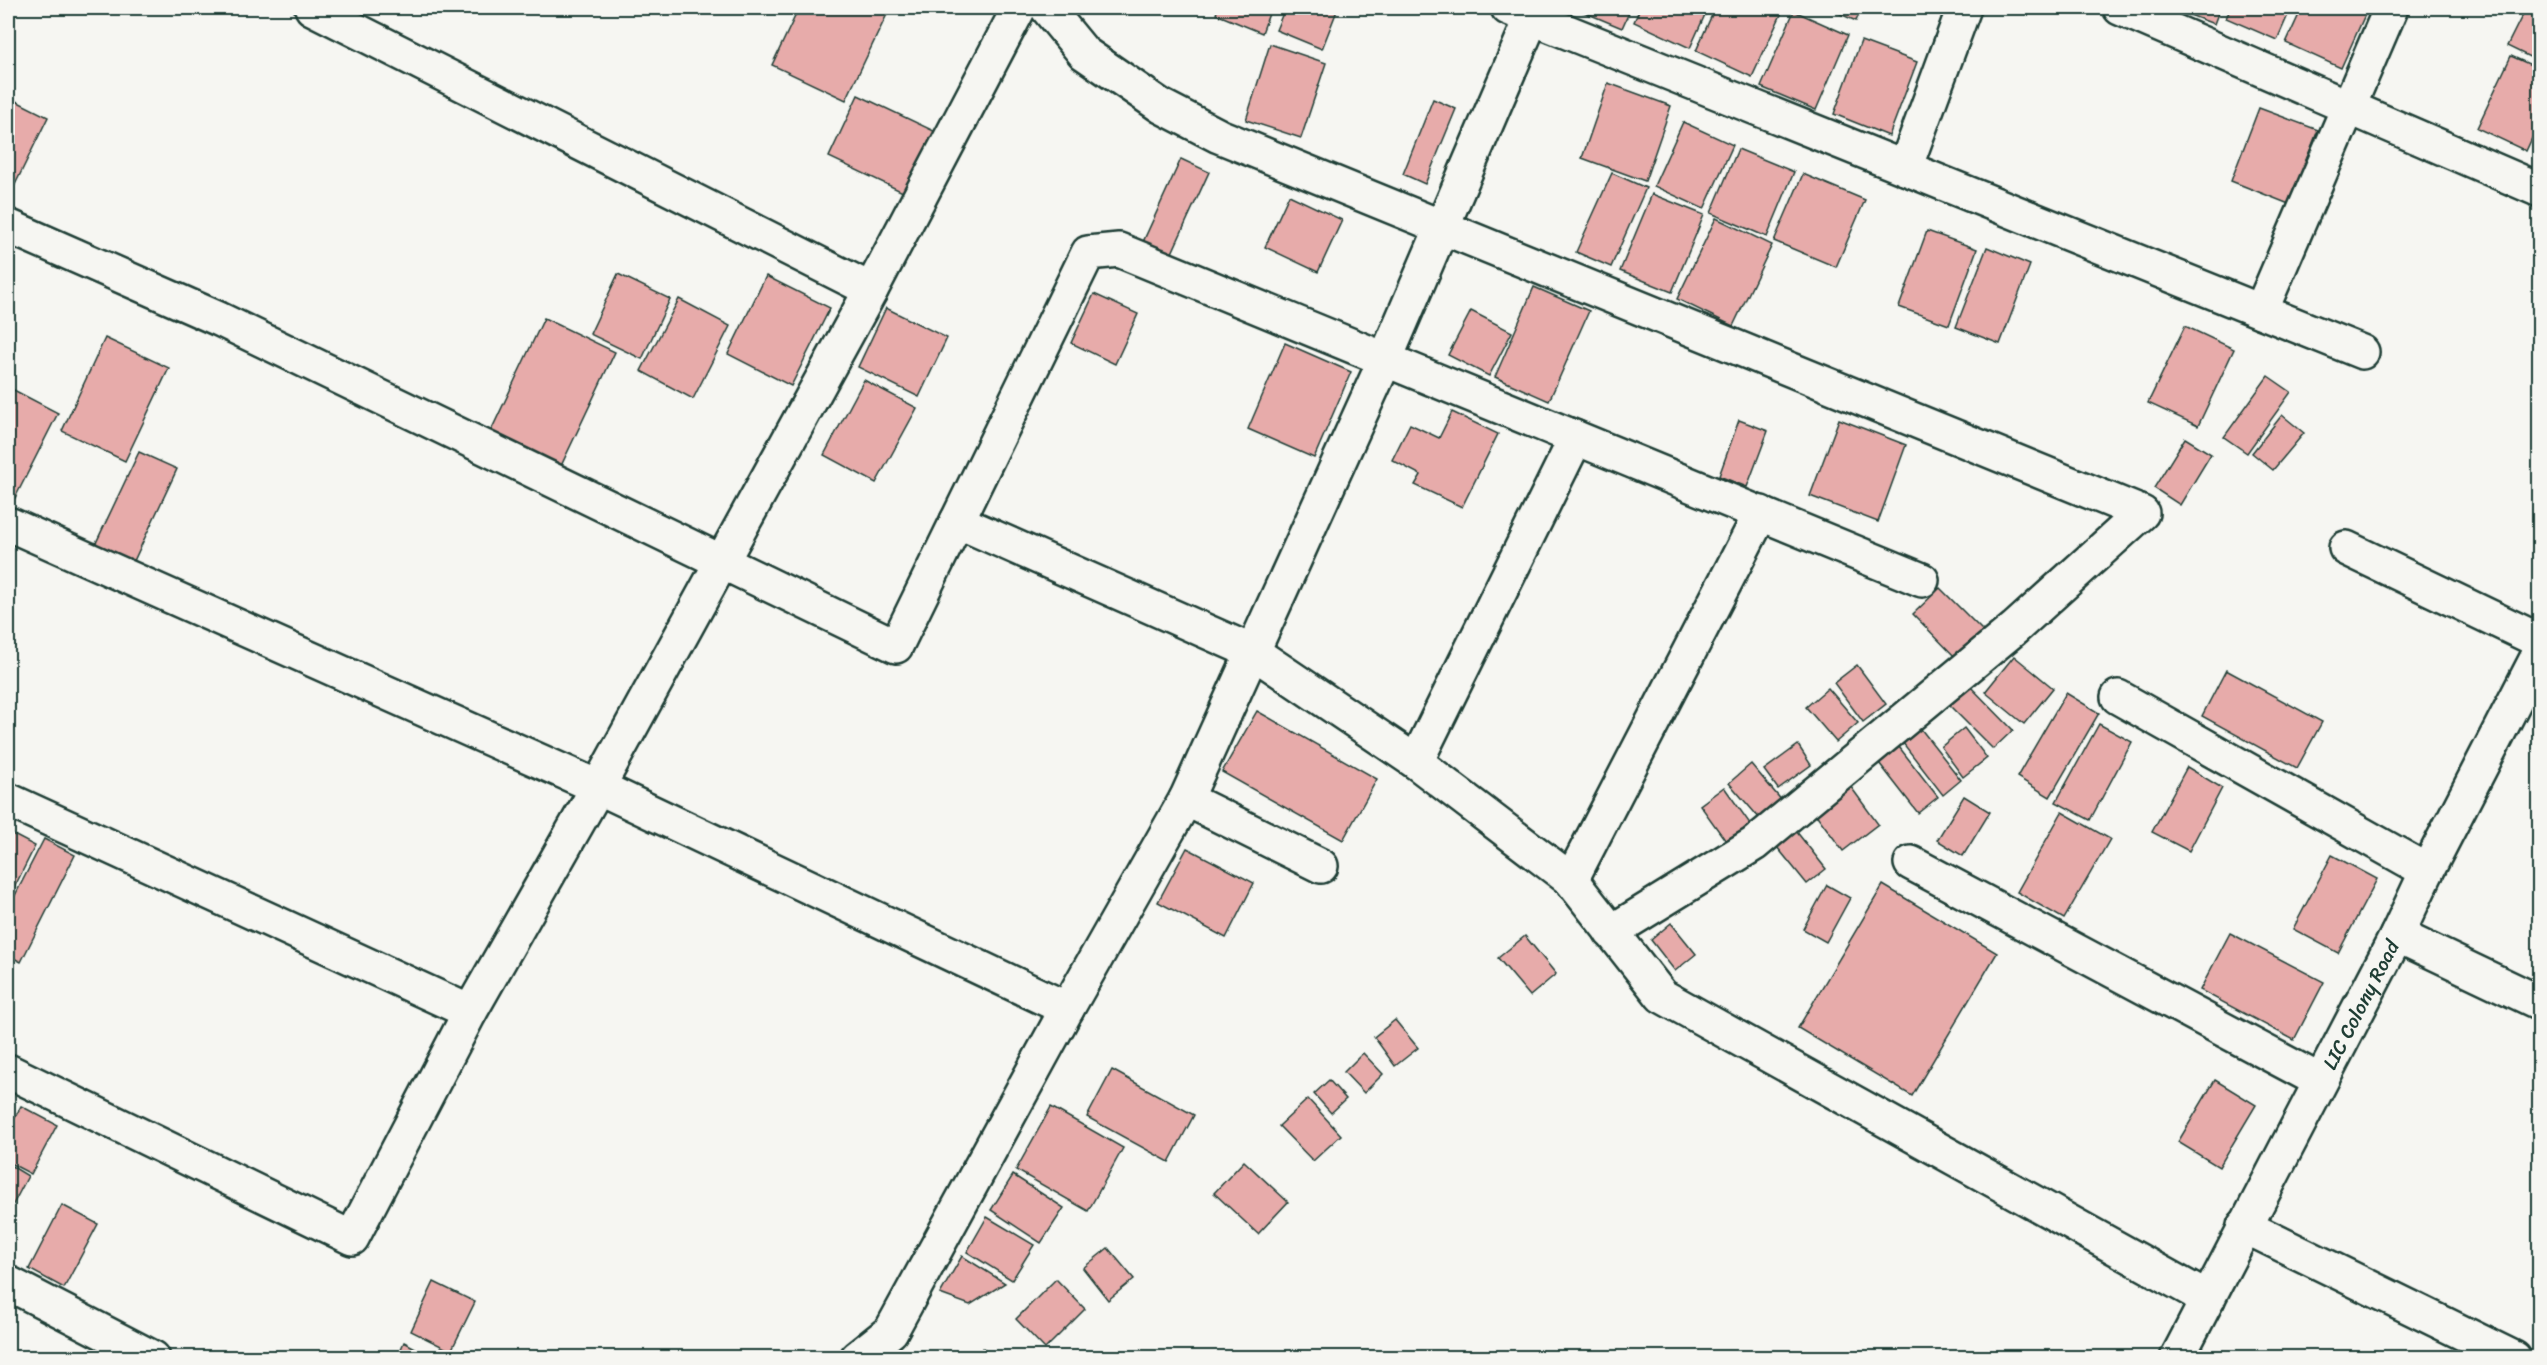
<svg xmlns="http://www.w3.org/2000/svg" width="2547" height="1365" viewBox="0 0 2547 1365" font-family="Sriracha,sans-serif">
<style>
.building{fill:#e7abaa;stroke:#1f3d34;stroke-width:1.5}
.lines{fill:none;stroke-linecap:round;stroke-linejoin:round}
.minor-casing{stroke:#1f3d34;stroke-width:38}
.secondary-casing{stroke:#1f3d34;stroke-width:38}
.minor{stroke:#f6f6f2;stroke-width:33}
.secondary{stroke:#f6f6f2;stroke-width:33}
.labels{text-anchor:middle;stroke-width:5;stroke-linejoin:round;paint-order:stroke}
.street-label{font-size:20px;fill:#1f3d34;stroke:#f6f6f2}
</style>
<rect width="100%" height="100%" fill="#f6f6f2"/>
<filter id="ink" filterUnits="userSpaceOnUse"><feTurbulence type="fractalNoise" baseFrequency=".0167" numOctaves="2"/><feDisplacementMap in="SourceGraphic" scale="12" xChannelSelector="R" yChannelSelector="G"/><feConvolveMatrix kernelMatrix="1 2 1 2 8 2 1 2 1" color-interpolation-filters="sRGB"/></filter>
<g filter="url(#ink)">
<g class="building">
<polygon points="799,8 890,8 846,100 772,65"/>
<polygon points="1218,8 1271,8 1262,33 1216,14"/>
<polygon points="1285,8 1338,8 1322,49 1276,30"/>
<polygon points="1574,8 1631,8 1622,28"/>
<polygon points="1640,8 1708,8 1690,48 1634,22"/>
<polygon points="1715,8 1784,8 1752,77 1696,51"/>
<polygon points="1827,8 1862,8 1856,21"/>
<polygon points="2171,8 2220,8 2214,24"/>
<polygon points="2231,8 2291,8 2277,40 2226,18"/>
<polygon points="2302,8 2368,8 2341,68 2286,43"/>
<polygon points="2526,8 2540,8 2540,62 2507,46"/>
<polygon points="1794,11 1848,35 1816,110 1761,87"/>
<polygon points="1861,41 1917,62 1889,136 1834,114"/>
<polygon points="1270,44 1326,63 1301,138 1246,120"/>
<polygon points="2511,56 2540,69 2540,121 2526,151 2477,128"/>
<polygon points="1608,83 1671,106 1645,181 1582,158"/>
<polygon points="858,95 936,132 907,194 829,157"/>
<polygon points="8,97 48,117 8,199"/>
<polygon points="1433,99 1456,109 1425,184 1403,174"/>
<polygon points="2259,108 2318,130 2289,204 2231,181"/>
<polygon points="1683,122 1733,145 1704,209 1654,186"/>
<polygon points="1738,149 1794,172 1767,237 1711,213"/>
<polygon points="1181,159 1209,172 1171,255 1143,242"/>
<polygon points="1612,173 1646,188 1611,267 1576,252"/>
<polygon points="1803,174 1865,200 1836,267 1774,241"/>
<polygon points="1652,194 1704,215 1672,292 1620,271"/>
<polygon points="1289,195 1342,220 1318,272 1265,247"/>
<polygon points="1716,218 1772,245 1733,326 1677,299"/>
<polygon points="1927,231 1977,249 1949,325 1899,307"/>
<polygon points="1987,247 2030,265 2000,344 1956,327"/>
<polygon points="618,274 670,299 642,359 590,334"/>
<polygon points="766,276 830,308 791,386 728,354"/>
<polygon points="1534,287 1589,311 1549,401 1495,377"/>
<polygon points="1094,294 1138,314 1115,364 1071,343"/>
<polygon points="679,299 730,326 693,399 641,371"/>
<polygon points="886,308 947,338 919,397 858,367"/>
<polygon points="1471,311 1512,332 1489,376 1448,355"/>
<polygon points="544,318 615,352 560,468 489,435"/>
<polygon points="2185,326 2234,349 2198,426 2148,403"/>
<polygon points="105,338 169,368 125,461 62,431"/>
<polygon points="1285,343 1351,372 1314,458 1248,429"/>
<polygon points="2268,376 2291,392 2247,453 2224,437"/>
<polygon points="864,380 917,408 876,483 824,455"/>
<polygon points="8,387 58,413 15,498 8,494"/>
<polygon points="1452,412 1498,434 1462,507 1415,485 1421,475 1392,460 1410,424 1439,438"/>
<polygon points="2282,415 2304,433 2273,470 2252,453"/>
<polygon points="1839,419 1906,445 1878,522 1810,496"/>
<polygon points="1739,420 1768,431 1747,487 1719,476"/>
<polygon points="2185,438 2211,454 2180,505 2154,488"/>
<polygon points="139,452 177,469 133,563 95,545"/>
<polygon points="1940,588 1983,631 1956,658 1913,614"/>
<polygon points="2014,656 2053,688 2024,724 1985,692"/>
<polygon points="1857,665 1886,704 1863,722 1834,683"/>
<polygon points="2226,670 2322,722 2297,768 2202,716"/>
<polygon points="1964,680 2013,730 1993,749 1944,700"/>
<polygon points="1828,688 1858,723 1836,742 1806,707"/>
<polygon points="2066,693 2099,713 2050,797 2017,777"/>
<polygon points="1257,711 1377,779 1343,840 1222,772"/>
<polygon points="1917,724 1961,780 1943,795 1899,738"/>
<polygon points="2099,724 2132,742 2090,820 2056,802"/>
<polygon points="1964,728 1987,758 1963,777 1941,747"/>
<polygon points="1896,743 1938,797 1918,813 1876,759"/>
<polygon points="1798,745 1811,765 1778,789 1764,770"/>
<polygon points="1751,764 1783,802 1761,820 1729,783"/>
<polygon points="2187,767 2222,788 2189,851 2152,832"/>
<polygon points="1724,787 1751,825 1728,844 1700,805"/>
<polygon points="1851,787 1878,824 1843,851 1815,813"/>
<polygon points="1964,796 1990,812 1963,856 1937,840"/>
<polygon points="2062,812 2110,839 2064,919 2017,892"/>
<polygon points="1796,831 1826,869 1807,884 1777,847"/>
<polygon points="8,832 35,846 8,900"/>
<polygon points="44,839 75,855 21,962 8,955 8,909"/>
<polygon points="1187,848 1254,883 1226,938 1158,902"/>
<polygon points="2332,855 2377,879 2338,953 2293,929"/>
<polygon points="1827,885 1850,898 1826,942 1803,929"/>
<polygon points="1883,885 1997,953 1912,1096 1798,1028"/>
<polygon points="1671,923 1696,954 1675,971 1651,940"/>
<polygon points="2230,933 2324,982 2294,1040 2200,990"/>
<polygon points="1525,936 1556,974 1530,996 1498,958"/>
<polygon points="1395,1020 1418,1048 1395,1066 1374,1037"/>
<polygon points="1363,1053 1383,1074 1364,1093 1344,1072"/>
<polygon points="1112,1070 1194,1115 1169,1162 1087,1117"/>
<polygon points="1329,1080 1346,1099 1331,1113 1314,1094"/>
<polygon points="2215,1080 2256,1105 2219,1167 2178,1142"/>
<polygon points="1308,1099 1341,1135 1313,1161 1279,1126"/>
<polygon points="21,1106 57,1125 31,1174 8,1162 8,1131"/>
<polygon points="1051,1107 1123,1148 1088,1211 1016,1170"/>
<polygon points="1244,1161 1288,1202 1258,1234 1214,1193"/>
<polygon points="8,1164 28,1176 8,1214"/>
<polygon points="1013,1175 1064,1208 1041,1243 991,1210"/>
<polygon points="62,1205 98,1224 64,1288 29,1269"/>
<polygon points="987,1217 1034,1245 1012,1280 967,1252"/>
<polygon points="1108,1248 1134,1279 1108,1300 1083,1268"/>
<polygon points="962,1256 1005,1283 970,1305 940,1294"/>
<polygon points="1056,1279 1085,1309 1045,1349 1016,1319"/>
<polygon points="434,1282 475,1302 451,1351 411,1331"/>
<polygon points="404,1342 434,1358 397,1358"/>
<polygon points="983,1348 991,1358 972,1358"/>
</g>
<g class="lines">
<g class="minor-casing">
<g id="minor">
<polyline points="312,8 871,290"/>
<polyline points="1047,8 1084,53 1161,106 1219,136 2142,513 2015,628 1754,844 1611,932"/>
<polyline points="1508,8 2362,352"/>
<polyline points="2120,8 2540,190"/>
<polyline points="1905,168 1964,8"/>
<polyline points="8,226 219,319 896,646 1088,253 1119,250 1922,580"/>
<polyline points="2261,311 2391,8"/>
<polyline points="957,521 1253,652 1416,762 1571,880 1662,996 2208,1299"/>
<polyline points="11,525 598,787 1067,1009"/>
<polyline points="2346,548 2540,641"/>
<polyline points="2118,697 2427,871"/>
<polyline points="1416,762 1576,438"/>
<polyline points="1186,799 1321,866"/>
<polyline points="8,800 470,1012"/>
<polyline points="1911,863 2320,1081"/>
<polyline points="1571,880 1761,513"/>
<polyline points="2397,935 2540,1003"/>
<polyline points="8,1071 352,1238 470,1012 598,787 871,290 1019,8"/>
<polyline points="2244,1226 2514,1358"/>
<polyline points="8,1283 153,1358"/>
<polyline points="857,1358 891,1331 1067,1009 1186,799 1385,360 1536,8"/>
</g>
</g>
<g class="secondary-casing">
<g id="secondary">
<path id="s1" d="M2177,1358l220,-423 30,-64 113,-219"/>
</g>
</g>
<use href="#minor" class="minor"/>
<use href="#secondary" class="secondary"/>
</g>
</g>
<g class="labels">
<g class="street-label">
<text dy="7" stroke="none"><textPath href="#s1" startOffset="398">LIC Colony Road</textPath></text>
</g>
</g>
<rect width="2547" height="1365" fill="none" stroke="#f6f6f2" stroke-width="30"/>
<rect x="15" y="15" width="2517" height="1335" fill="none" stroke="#1f3d34" stroke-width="2" filter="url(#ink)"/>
</svg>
